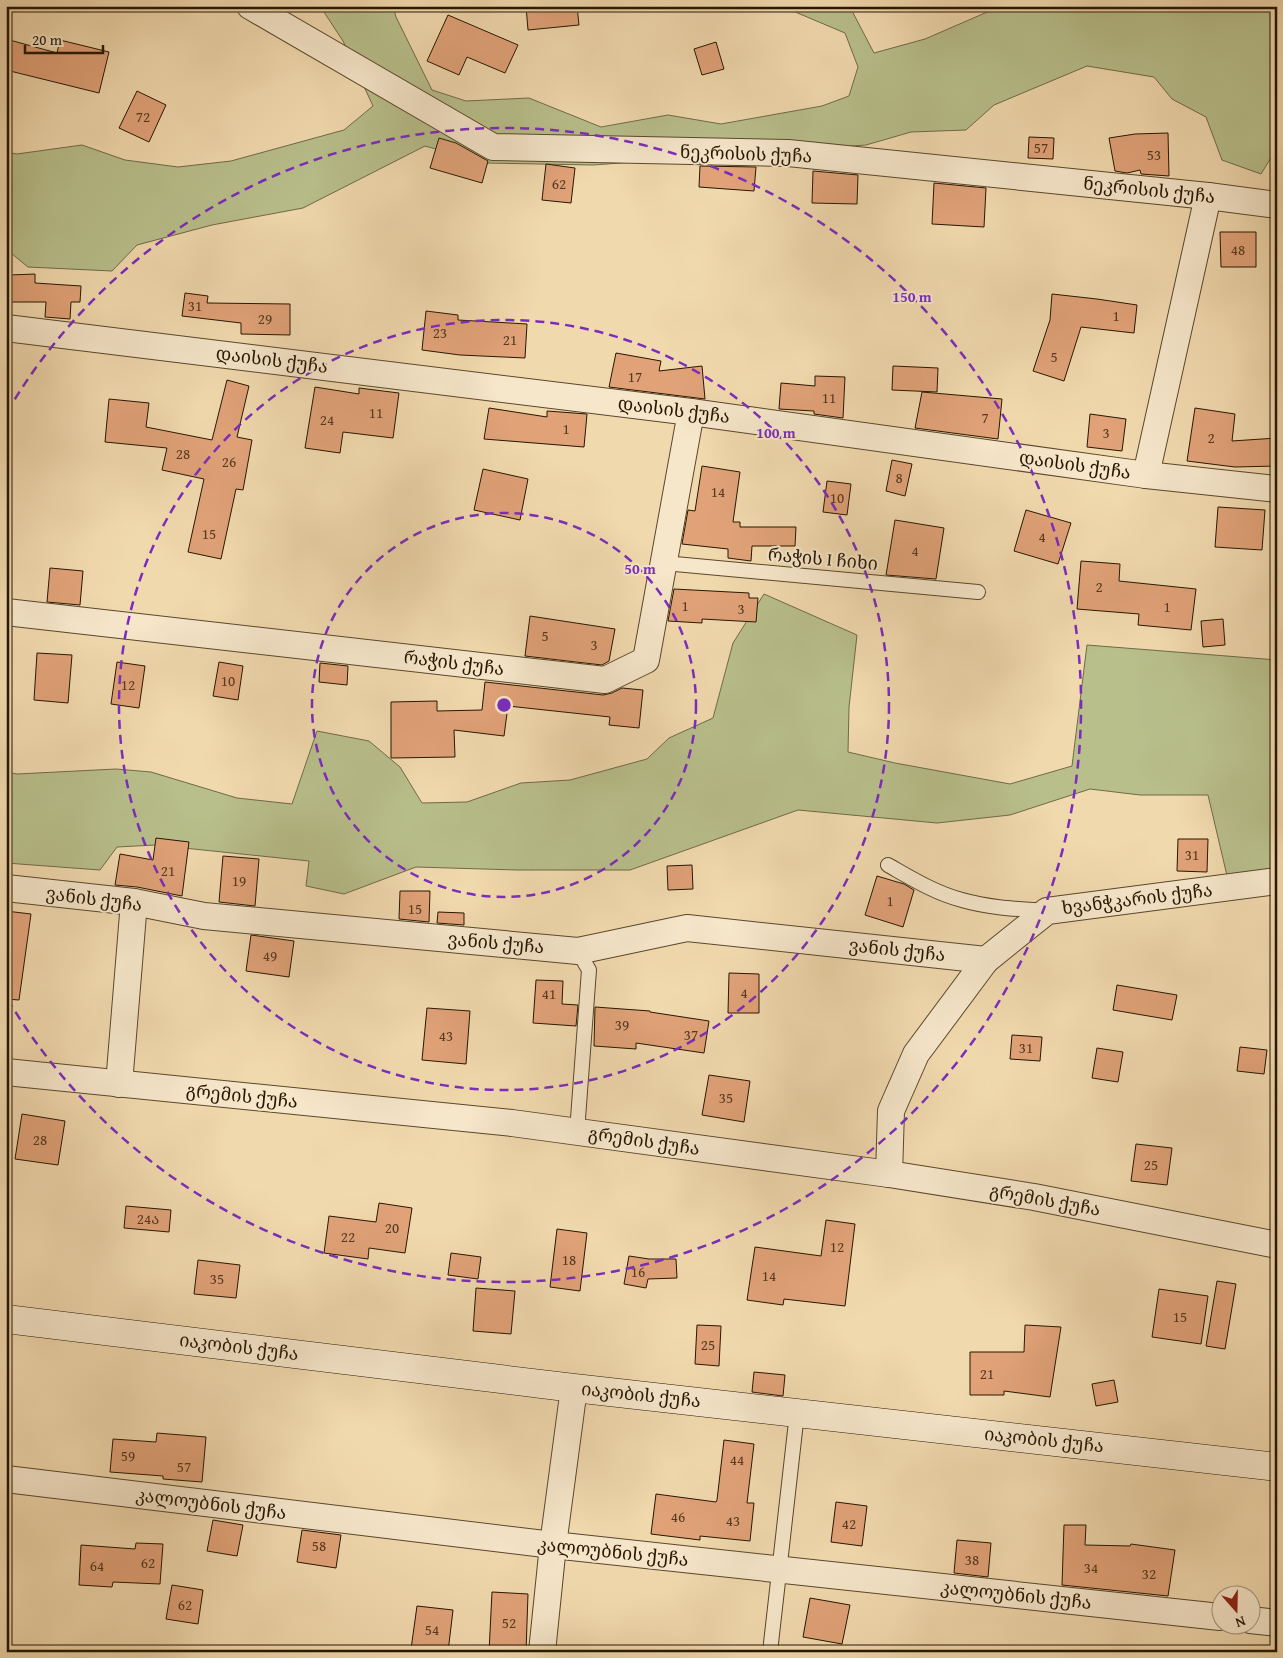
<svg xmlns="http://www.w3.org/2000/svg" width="1283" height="1658" viewBox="0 0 1283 1658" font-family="'Gentium Book Plus','Noto Serif Georgian',serif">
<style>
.green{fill:#b8bf8b;stroke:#6f6a46}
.building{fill:#e1a278;stroke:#261601}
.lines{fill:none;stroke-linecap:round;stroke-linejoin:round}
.lane-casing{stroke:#59472c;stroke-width:16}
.street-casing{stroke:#59472c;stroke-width:28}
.secondary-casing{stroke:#261601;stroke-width:29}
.lane{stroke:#f6e6ca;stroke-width:14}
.street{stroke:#f6e6ca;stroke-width:26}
.secondary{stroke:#f6e6ca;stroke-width:28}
.ring{fill:none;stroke:#7b2cbf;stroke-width:2.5;stroke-dasharray:9 6}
.labels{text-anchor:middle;stroke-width:4;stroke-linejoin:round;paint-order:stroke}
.number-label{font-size:15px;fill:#55391f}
.street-label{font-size:18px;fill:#261601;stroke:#f6e6ca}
.centre{fill:#7b2cbf;stroke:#f6e6ca;stroke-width:2.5}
.ring-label{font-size:15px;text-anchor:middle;font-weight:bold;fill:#7b2cbf;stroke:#f6e6ca;stroke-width:4;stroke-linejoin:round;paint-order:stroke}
</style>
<rect width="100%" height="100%" fill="#f1d9ae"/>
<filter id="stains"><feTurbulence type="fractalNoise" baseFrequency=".004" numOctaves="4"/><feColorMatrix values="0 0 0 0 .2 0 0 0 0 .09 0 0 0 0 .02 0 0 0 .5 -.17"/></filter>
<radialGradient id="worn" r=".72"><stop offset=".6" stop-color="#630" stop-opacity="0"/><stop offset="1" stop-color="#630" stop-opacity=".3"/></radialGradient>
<g class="green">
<polygon points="320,6 393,6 396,17 432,90 466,101 529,98 601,127 668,115 721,124 822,106 849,96 858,67 845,33 781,6 854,6 851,9 874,53 925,39 1001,6 1277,6 1277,148 1261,174 1222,160 1206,117 1172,99 1154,77 1087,66 994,105 966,130 911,132 866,145 593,165 485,163 425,146 303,208 212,225 137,245 112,271 28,267 6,249 6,152 17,154 82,145 125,160 178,167 231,161 344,130 373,106 343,41"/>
<polygon points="764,594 857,635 849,707 848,752 895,763 1010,784 1072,766 1087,645 1277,660 1277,873 1228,880 1208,795 1140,795 1090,789 1010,815 937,823 798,810 630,870 517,870 416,867 344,894 306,886 309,861 155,845 117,847 100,870 6,863 6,772 17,774 116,769 151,772 237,798 292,804 317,731 369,741 400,767 422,803 467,802 521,783 570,780 647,759 669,738 713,718 733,643"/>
</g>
<g class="building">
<polygon points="526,6 577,6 579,25 528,30"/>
<polygon points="448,15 518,45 505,73 467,57 459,75 427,61"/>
<polygon points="6,39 57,53 60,40 109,52 99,93 6,70"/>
<polygon points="716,42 724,69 702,75 694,49"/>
<polygon points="137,91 166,105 149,142 119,128"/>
<polygon points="1168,133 1169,176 1141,174 1140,170 1127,173 1115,171 1109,138 1135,134"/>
<polygon points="1029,137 1054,138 1053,159 1028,158"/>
<polygon points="439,138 456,143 488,161 482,183 430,168"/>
<polygon points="546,164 575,168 571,203 542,200"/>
<polygon points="700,166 756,167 754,191 699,187"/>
<polygon points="813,171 858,175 857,204 812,203"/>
<polygon points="934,183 986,188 984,227 932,224"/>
<polygon points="1220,232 1256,232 1256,267 1221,267"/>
<polygon points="35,274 35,283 81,286 80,302 71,302 70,319 45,317 46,302 10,302 10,275"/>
<polygon points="185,293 208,296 207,303 290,304 290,335 241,334 241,323 182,316"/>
<polygon points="1052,294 1097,299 1137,305 1134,333 1081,327 1064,381 1033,371 1050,320"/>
<polygon points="426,311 458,315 458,320 527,324 525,358 460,355 422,350"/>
<polygon points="616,353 661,361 659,371 702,366 705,399 609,387"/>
<polygon points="893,366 938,368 937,392 892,390"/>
<polygon points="815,376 845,377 843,418 814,414 814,411 779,409 781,383 815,386"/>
<polygon points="227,380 249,386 237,437 252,440 243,490 236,489 221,559 188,552 204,479 162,470 167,448 105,442 109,399 149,403 146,427 212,440"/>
<polygon points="315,387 359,394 359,388 399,393 393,438 343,432 340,453 305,448"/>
<polygon points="922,392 1002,399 998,439 915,428"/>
<polygon points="489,408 547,417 547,411 587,414 584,447 484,439"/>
<polygon points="1195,408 1235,414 1232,441 1277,438 1277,466 1235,467 1187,461"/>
<polygon points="1090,414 1126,419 1122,451 1087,447"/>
<polygon points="892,460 912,464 905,496 886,491"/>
<polygon points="702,466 740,472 733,522 740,522 740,527 796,527 795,546 752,546 751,561 728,558 728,549 682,544 688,510 695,511"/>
<polygon points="483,469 528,479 520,520 474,510"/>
<polygon points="827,481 851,484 847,515 823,512"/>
<polygon points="1218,507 1265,510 1262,550 1215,547"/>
<polygon points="1026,510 1071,523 1058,564 1014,551"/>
<polygon points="895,520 944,528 936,579 886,575"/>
<polygon points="1081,561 1120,564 1119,581 1196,589 1191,630 1138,625 1139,614 1077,609"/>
<polygon points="50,568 83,571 80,605 47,602"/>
<polygon points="674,589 749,593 749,598 758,598 756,622 702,619 702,623 668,621"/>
<polygon points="530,616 615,629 609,661 602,665 525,656"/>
<polygon points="1223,619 1225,645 1203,647 1201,621"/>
<polygon points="37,653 72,655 68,703 34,700"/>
<polygon points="117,662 145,666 139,708 111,704"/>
<polygon points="219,662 243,666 238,700 213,696"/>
<polygon points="320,663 348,666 347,685 319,682"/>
<polygon points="485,682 603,695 612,693 622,688 643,690 639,728 609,725 610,717 508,706 504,736 454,730 455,757 391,758 391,702 437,701 437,711 482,710"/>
<polygon points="156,838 189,842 182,896 137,887 115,885 120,854 153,860"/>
<polygon points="1178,839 1208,839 1207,872 1177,871"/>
<polygon points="223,856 259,859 255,906 219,902"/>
<polygon points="692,865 693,889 668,890 667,866"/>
<polygon points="877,876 904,884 914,890 903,927 865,915"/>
<polygon points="400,891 430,891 429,922 399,919"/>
<polygon points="6,911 31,914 19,1000 6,999"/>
<polygon points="438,912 464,913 464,925 437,923"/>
<polygon points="251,935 294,941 289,977 246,971"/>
<polygon points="729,973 759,974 759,1013 728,1013"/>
<polygon points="536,980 563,981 562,1004 578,1005 576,1026 533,1023"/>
<polygon points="1117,985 1177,995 1172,1020 1113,1010"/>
<polygon points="595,1007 650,1011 650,1012 709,1021 704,1053 636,1043 636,1049 594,1046"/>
<polygon points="427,1008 470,1011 466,1064 422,1060"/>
<polygon points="1012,1035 1042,1037 1040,1061 1010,1059"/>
<polygon points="1240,1047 1267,1050 1264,1074 1237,1071"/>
<polygon points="1097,1048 1123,1052 1118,1082 1092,1078"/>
<polygon points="709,1075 750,1081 744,1122 702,1115"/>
<polygon points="22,1114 65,1121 58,1165 15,1159"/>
<polygon points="1136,1144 1172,1148 1167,1185 1131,1181"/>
<polygon points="379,1203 412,1208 405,1253 369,1248 368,1259 324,1253 329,1216 376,1222"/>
<polygon points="126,1206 171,1210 169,1232 124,1228"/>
<polygon points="826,1220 855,1224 845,1306 784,1299 783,1305 747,1300 755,1247 821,1256"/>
<polygon points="557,1229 587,1233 580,1291 550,1287"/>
<polygon points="451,1253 481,1257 478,1279 448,1275"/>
<polygon points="629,1256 649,1259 676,1259 677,1278 648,1279 646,1288 624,1284"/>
<polygon points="198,1260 240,1265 236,1298 194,1294"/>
<polygon points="1217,1281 1236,1284 1225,1349 1206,1346"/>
<polygon points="476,1288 515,1291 511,1334 473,1331"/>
<polygon points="1159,1289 1208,1296 1201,1344 1152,1337"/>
<polygon points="697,1325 721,1326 719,1366 695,1364"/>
<polygon points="1025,1325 1061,1327 1050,1397 1004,1391 1004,1395 970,1395 970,1352 1024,1352"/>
<polygon points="754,1372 785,1375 783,1396 752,1392"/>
<polygon points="1114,1380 1118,1402 1096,1406 1092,1384"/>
<polygon points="157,1433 206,1437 202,1482 163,1479 163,1476 110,1472 113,1439 156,1442"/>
<polygon points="724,1440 754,1444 747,1503 754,1503 750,1541 700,1536 700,1540 651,1534 656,1494 716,1502 717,1500"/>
<polygon points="836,1502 867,1506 862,1546 831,1542"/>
<polygon points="213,1520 243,1525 237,1556 207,1551"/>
<polygon points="1064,1525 1086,1525 1085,1545 1130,1546 1131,1544 1175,1550 1168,1596 1062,1585"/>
<polygon points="302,1530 341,1535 336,1568 297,1562"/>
<polygon points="957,1540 991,1543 988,1577 954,1573"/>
<polygon points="136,1543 163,1544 160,1584 113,1582 112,1587 79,1585 81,1545 135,1549"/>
<polygon points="172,1585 203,1590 198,1624 166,1619"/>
<polygon points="492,1592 528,1594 526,1652 489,1652"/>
<polygon points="810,1598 850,1605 842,1644 803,1637"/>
<polygon points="417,1606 453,1610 448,1652 411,1649"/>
</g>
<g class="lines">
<g class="lane-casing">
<g id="lane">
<polyline points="664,563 978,592"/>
<path d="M888,865c23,13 47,28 74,35 28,8 56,9 85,11"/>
<polyline points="577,1132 589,970 578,951"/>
<polyline points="770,1652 797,1413"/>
</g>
</g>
<g class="street-casing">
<g id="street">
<polyline points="250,6 493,147 788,153 1208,196 1277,205"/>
<polyline points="6,328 691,412 1146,475 1277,489"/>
<polyline points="1146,475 1208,196"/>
<polyline points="6,612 605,680 646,660 691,412"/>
<polyline points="6,888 134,902 204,916 578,951 687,928 986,960"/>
<polyline points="6,1072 512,1123 889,1174 1034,1197 1277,1245"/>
<polyline points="119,1084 134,902"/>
<polyline points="889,1174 891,1111 916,1054 986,960 1047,911 1277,881"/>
<polyline points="6,1479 553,1545 1220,1617"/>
<polyline points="1250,1620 1277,1623"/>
<polyline points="542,1652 553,1545 574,1388"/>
</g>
</g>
<g class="secondary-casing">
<polyline id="secondary" points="6,1319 574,1388 1277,1467"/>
</g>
<use href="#lane" class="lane"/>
<use href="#street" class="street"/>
<use href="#secondary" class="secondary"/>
</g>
<g class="ring">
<circle cx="504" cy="705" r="192"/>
<circle cx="504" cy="705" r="385"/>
<path d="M7 412A577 577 0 1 1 7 998"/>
</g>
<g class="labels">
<g class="number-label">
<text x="143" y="122">72</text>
<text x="1041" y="153">57</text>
<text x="1154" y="160">53</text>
<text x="559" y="189">62</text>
<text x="1238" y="255">48</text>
<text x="195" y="311">31</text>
<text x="1116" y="321">1</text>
<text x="265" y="324">29</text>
<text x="440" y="338">23</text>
<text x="510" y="345">21</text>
<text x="1054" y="362">5</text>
<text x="635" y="382">17</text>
<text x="829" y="403">11</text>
<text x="376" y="418">11</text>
<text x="985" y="423">7</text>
<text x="327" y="425">24</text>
<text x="566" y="434">1</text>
<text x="1106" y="438">3</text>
<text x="1211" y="443">2</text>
<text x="183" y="459">28</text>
<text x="229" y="467">26</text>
<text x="899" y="483">8</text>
<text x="718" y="497">14</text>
<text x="837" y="503">10</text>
<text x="209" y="539">15</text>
<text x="1042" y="542">4</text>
<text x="915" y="556">4</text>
<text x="1099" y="592">2</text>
<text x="685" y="611">1</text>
<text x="1167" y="612">1</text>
<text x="741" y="614">3</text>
<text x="545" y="641">5</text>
<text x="594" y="650">3</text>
<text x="228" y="686">10</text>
<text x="128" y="690">12</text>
<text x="1192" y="860">31</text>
<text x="168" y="876">21</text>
<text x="239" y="886">19</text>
<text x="890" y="906">1</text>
<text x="415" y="914">15</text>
<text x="270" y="961">49</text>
<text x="744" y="998">4</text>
<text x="549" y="999">41</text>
<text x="622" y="1030">39</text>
<text x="691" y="1040">37</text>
<text x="446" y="1041">43</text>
<text x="1026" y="1053">31</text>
<text x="726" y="1103">35</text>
<text x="40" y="1145">28</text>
<text x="1151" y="1170">25</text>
<text x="148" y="1224">24ა</text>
<text x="392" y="1233">20</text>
<text x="348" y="1242">22</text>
<text x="837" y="1252">12</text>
<text x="569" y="1265">18</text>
<text x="638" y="1277">16</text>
<text x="769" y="1281">14</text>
<text x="217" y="1284">35</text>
<text x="1180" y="1322">15</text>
<text x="708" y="1350">25</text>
<text x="987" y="1379">21</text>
<text x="128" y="1461">59</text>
<text x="737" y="1465">44</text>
<text x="184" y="1472">57</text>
<text x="678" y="1522">46</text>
<text x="733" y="1526">43</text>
<text x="849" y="1529">42</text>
<text x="319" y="1551">58</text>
<text x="972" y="1565">38</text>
<text x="148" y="1568">62</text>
<text x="97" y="1571">64</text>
<text x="1091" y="1573">34</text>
<text x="1149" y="1579">32</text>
<text x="185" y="1610">62</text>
<text x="509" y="1628">52</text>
<text x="432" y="1635">54</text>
</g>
<g class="street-label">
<text transform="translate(746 154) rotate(2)" y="6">ნეკრისის ქუჩა</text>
<text transform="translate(1149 190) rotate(6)" y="6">ნეკრისის ქუჩა</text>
<text transform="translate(272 360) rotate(7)" y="6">დაისის ქუჩა</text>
<text transform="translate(674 410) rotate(7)" y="6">დაისის ქუჩა</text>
<text transform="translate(1075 465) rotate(8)" y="6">დაისის ქუჩა</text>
<text transform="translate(823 559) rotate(5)" y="6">რაჭის I ჩიხი</text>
<text transform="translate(454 663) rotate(7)" y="6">რაჭის ქუჩა</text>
<text transform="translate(94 899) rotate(7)" y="6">ვანის ქუჩა</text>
<text transform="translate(1137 899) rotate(-7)" y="6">ხვანჭკარის ქუჩა</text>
<text transform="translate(496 943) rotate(5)" y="6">ვანის ქუჩა</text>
<text transform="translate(897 950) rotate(6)" y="6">ვანის ქუჩა</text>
<text transform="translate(242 1096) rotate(6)" y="6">გრემის ქუჩა</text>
<text transform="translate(644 1141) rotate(8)" y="6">გრემის ქუჩა</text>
<text transform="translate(1045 1200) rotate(10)" y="6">გრემის ქუჩა</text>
<text transform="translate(239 1347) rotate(7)" y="6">იაკობის ქუჩა</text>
<text transform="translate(641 1395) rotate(6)" y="6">იაკობის ქუჩა</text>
<text transform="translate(1044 1440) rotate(6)" y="6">იაკობის ქუჩა</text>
<text transform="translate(211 1504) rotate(7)" y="6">კალოუბნის ქუჩა</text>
<text transform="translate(613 1552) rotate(6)" y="6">კალოუბნის ქუჩა</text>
<text transform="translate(1016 1595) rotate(6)" y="6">კალოუბნის ქუჩა</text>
</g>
</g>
<circle cx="504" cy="705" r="8" class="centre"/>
<g class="ring-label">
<text x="912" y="302">150 m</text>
<text x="776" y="438">100 m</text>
<text x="640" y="574">50 m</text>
</g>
<rect width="1283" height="1658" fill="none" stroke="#f1d9ae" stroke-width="25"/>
<rect x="8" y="8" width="1268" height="1643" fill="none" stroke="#261601" stroke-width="2.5"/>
<rect x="12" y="12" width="1258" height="1633" fill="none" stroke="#261601"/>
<g transform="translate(1236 1610) rotate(160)"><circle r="24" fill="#f6e6ca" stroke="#a3937a"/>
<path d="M0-4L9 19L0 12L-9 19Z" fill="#8f2418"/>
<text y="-8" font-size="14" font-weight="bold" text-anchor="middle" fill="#261601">N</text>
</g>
<path d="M25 45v8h78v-8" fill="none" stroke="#261601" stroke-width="2.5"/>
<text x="32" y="45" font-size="15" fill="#261601" stroke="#f6e6ca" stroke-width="4" paint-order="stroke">20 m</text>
<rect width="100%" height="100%" filter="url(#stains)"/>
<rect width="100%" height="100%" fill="url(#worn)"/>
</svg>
